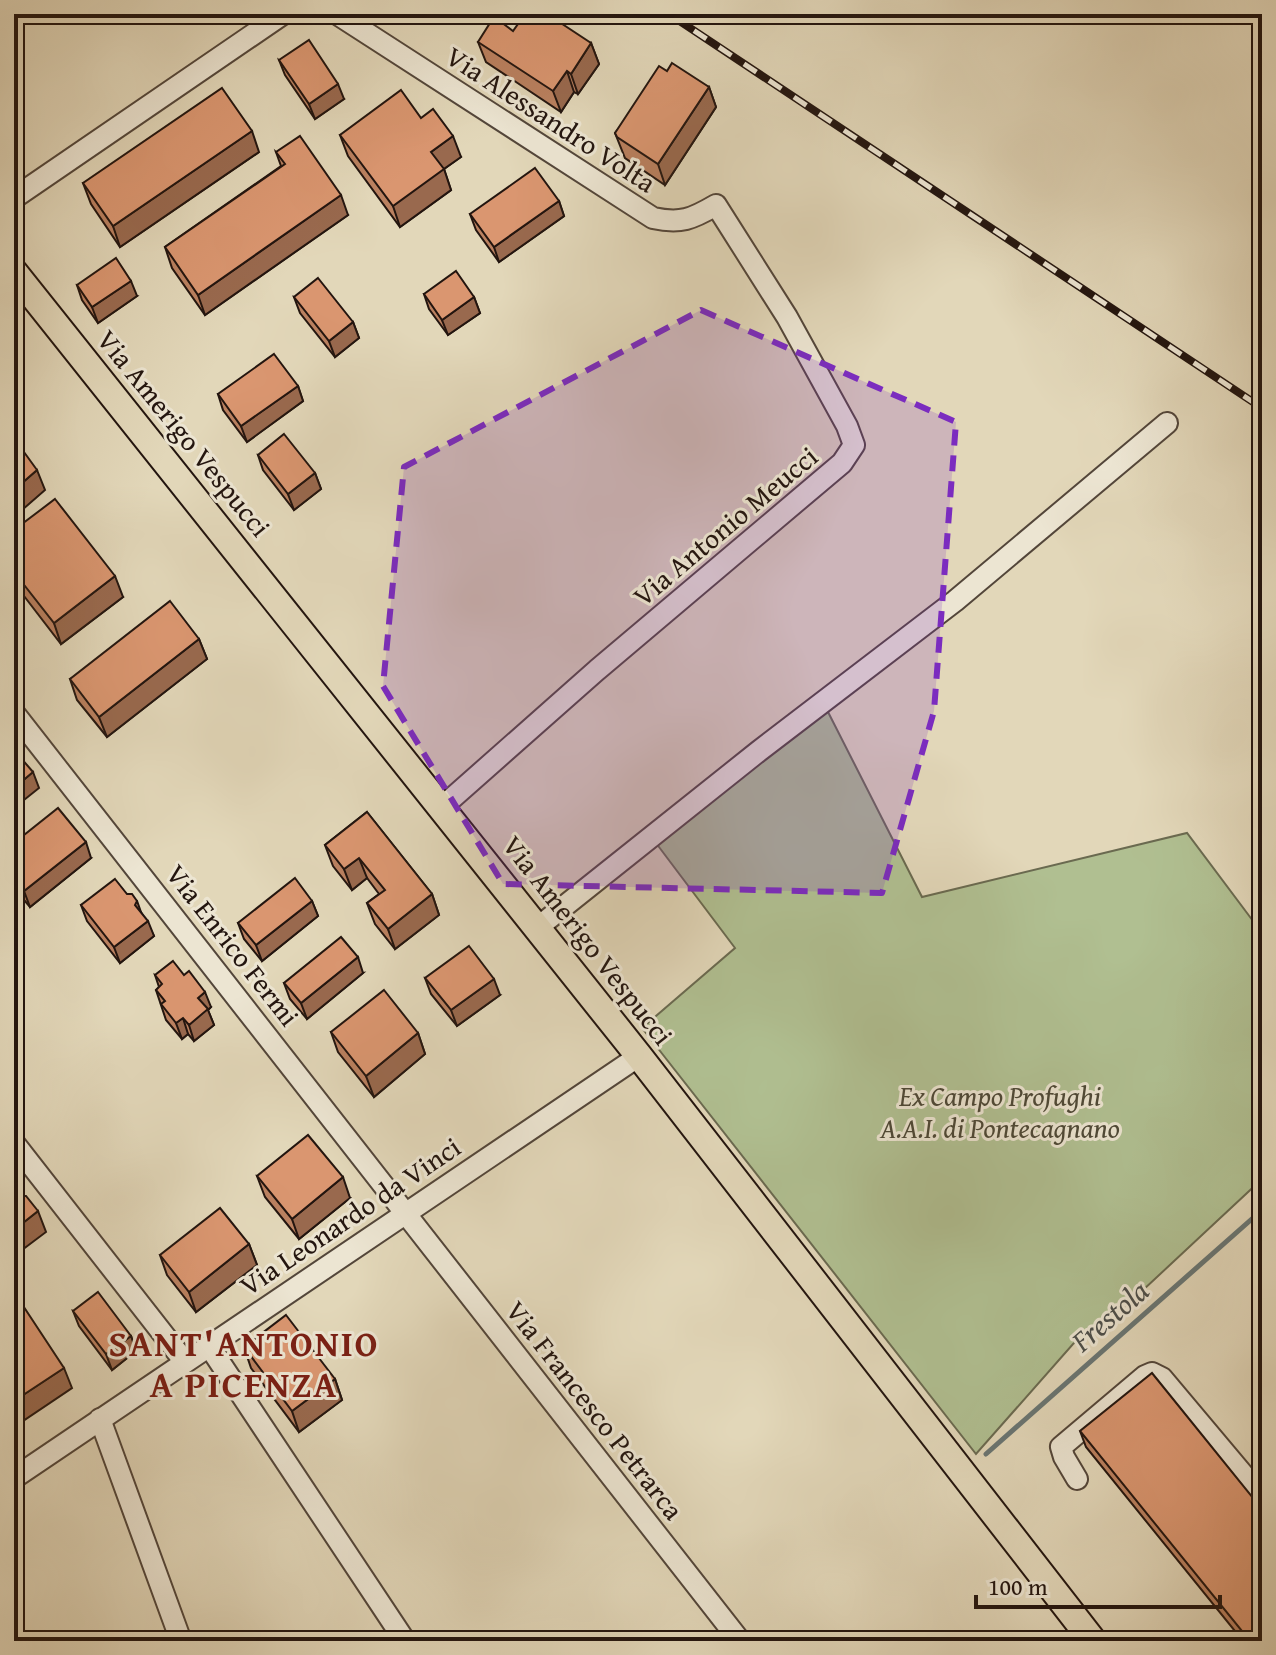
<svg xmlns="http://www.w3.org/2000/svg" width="1276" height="1655" viewBox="0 0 1276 1655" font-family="'Gentium Book Plus',serif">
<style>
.green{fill:#b0bf91;stroke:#6a6a50;stroke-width:2}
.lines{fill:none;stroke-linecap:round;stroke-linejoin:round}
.stream{stroke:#697674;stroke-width:5}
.minor-casing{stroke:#53463a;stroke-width:24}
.major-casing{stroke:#23150f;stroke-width:30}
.minor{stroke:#ece5d2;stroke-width:20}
.major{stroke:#e2d7b9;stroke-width:26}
.rail-casing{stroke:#23150f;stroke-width:8}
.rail{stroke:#ece5d2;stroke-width:5;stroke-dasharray:15;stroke-linecap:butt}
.wall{fill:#bb8160;stroke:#23150f;stroke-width:2}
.shaded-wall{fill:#99694e;stroke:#23150f;stroke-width:2}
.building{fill:#da9670;stroke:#23150f;stroke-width:2}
.marked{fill:#7b2cbf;fill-opacity:0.2;stroke:#7b2cbf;stroke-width:6;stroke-dasharray:16 10;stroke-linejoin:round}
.labels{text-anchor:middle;stroke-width:6;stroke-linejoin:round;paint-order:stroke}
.street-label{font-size:28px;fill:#23150f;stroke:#ece5d2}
.park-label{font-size:28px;font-style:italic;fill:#4d4836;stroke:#ece5d2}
.water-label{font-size:30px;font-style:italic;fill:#4c4e4a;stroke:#ece5d2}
.district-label{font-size:36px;font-weight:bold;letter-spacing:2px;fill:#7a1f14;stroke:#ece5d2}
</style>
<rect width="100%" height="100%" fill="#e2d7b9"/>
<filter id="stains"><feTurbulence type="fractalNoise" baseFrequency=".0025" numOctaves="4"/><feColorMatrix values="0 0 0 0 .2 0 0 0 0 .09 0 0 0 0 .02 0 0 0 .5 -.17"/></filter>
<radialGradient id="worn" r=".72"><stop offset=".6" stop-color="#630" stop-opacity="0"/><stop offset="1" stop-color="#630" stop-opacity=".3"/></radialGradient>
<polygon class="green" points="826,708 922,897 1187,833 1262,933 1262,1179 1127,1305 1073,1344 976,1454 642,1028 735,948 656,843"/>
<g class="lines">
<polyline class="stream" points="986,1454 1262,1210"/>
<g class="minor-casing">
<g id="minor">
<path d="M337,14l316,204c28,6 39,1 63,-13l71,112 60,109 7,19 -12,18 -245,207 -156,138"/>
<polyline points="14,198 283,14"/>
<polyline points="14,713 740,1641"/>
<polyline points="537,928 759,751 955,601 1167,423"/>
<polyline points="14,1143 185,1362"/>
<polyline points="209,1346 405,1641"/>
<polyline points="100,1419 181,1641"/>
<polyline points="14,1478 639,1056"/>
<polyline points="1077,1479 1064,1457 1061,1447 1145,1376 1152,1373 1162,1378 1262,1497"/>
</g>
</g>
<g class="major-casing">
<polyline id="major" points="14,272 639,1056 1093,1641"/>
</g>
<use href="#minor" class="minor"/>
<use href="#major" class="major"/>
<g class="rail-casing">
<polyline id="rail" points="669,14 1262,408"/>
</g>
<use href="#rail" class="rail"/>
</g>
<g class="wall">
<polygon points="513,31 591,43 599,64 578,94 574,92 561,112 486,62 478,42"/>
<polygon points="279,60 344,99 315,119 285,75"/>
<polygon points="667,71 709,87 716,107 665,185 625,158 615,133"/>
<polygon points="421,118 461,157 444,169 451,190 400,227 348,156 340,135"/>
<polygon points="259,152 120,247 91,204 83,183"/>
<polygon points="276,152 348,215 205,315 172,268 165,247 281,166"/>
<polygon points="559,201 564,216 499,262 476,230 470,214"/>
<polygon points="77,285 137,296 98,323 82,300"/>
<polygon points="424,294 474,297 480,313 448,335 429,309"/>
<polygon points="294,297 353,322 359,338 335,357 300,313"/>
<polygon points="298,386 303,401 247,442 223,410 218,394"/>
<polygon points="258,455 315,473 321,489 294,510 263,470"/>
<polygon points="14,530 123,597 61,644 14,583"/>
<polygon points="199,639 207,659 107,737 77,700 70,679"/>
<polygon points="367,812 432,894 439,915 395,949 375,924 367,903 379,894 367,878 352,890 333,866 325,845"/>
<polygon points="14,843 91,858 30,907 14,888"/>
<polygon points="127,894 137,901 141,912 154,936 120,963 87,921 81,905"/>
<polygon points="312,901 318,916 262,961 244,939 238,923"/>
<polygon points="363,973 307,1019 290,999 284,983"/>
<polygon points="155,975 211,1007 208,1010 214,1025 194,1041 188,1034 182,1039 166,1020 156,990 159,987"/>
<polygon points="425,978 500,995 457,1026 431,994"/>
<polygon points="331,1032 418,1033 425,1054 374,1097 338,1052"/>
<polygon points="257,1176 350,1198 299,1239 265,1197"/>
<polygon points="249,1244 257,1265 196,1312 167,1275 160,1255"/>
<polygon points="73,1311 131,1336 136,1351 112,1370 79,1326"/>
<polygon points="244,1347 335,1379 342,1400 299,1432 251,1368"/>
<polygon points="1080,1431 1262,1641 1243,1641 1086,1447"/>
</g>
<g class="shaded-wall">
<polygon points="591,43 599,64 578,94 571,74"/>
<polygon points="567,71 574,92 561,112 553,91"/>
<polygon points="338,84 344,99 315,119 309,104"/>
<polygon points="709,87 716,107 665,185 658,164"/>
<polygon points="252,131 259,152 120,247 113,226"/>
<polygon points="453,136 461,157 444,169 451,190 400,227 393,206 431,152"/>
<polygon points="341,195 348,215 205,315 198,295"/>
<polygon points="559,201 564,216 499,262 494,247"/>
<polygon points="131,281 137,296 98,323 92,307"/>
<polygon points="474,297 480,313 448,335 442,320"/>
<polygon points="353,322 359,338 335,357 329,341"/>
<polygon points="298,386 303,401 247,442 241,426"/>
<polygon points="37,470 45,490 14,517 14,490"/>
<polygon points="315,473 321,489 294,510 288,494"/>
<polygon points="115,576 123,597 61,644 54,623"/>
<polygon points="199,639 207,659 107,737 99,717"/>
<polygon points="33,772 39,788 14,808 14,788"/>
<polygon points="86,842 91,858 30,907 24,891"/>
<polygon points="359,858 367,878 352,890 344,869"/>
<polygon points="432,894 439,915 395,949 388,929"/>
<polygon points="312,901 318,916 262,961 256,945"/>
<polygon points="148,921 154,936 120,963 114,947"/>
<polygon points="358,957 363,973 307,1019 301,1003"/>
<polygon points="494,979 500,995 457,1026 451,1010"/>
<polygon points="205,992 211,1007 208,1010 214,1025 194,1041 189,1025 198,998"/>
<polygon points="183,1018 188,1034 182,1039 176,1023"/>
<polygon points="418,1033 425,1054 374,1097 366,1076"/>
<polygon points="343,1177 350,1198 299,1239 292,1219"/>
<polygon points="38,1211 46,1232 14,1256 14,1230"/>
<polygon points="249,1244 257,1265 196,1312 189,1292"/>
<polygon points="131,1336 136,1351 112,1370 106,1354"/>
<polygon points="64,1368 72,1388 14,1427 14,1401"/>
<polygon points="335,1379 342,1400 299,1432 292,1411"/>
</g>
<g class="building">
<polygon points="525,14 547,14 591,43 571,74 567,71 553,91 478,42 490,23 501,22 513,31"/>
<polygon points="309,40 338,84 309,104 279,60"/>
<polygon points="672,63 709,87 658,164 617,137 615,133 659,66 667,71"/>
<polygon points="222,88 252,131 113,226 83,183"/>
<polygon points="401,90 421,118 433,109 453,136 431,152 444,169 393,206 340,135"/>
<polygon points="300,136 341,195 198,295 165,247 285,164 276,152"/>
<polygon points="535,168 559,201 494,247 470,214"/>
<polygon points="116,258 131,281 92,307 77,285"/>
<polygon points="456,271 474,297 442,320 424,294"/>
<polygon points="318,278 353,322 329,341 294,297"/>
<polygon points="274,354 298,386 241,426 218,394"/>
<polygon points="284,434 315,473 288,494 258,455"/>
<polygon points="16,441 37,470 14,490 14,442"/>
<polygon points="55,499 115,576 54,623 14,572 14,530"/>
<polygon points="170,601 199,639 99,717 70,679"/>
<polygon points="14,750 33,772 14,788"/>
<polygon points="58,808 86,842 24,891 14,879 14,843"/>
<polygon points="367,812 432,894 388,929 367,903 385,890 359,858 344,869 325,845"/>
<polygon points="295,878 312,901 256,945 238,923"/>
<polygon points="115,879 127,894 132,894 137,901 135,905 148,921 114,947 81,905"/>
<polygon points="341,937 358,957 301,1003 284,983"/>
<polygon points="469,946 494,979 451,1010 425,978"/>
<polygon points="173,961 184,975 189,971 205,992 198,998 208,1009 189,1025 183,1018 176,1023 161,1004 165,1001 156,990 162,984 155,975"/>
<polygon points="384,990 418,1033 366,1076 331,1032"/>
<polygon points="308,1135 343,1177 292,1219 257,1176"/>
<polygon points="14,1186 22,1196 26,1196 38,1211 14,1230"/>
<polygon points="220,1208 249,1244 189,1292 160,1255"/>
<polygon points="14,1292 64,1368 14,1401"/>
<polygon points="98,1292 131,1336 106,1354 73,1311"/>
<polygon points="286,1315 335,1379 292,1411 244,1347"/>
<polygon points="1152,1373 1262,1509 1262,1641 1250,1641 1080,1431"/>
</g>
<path class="marked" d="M701,310l255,112 -22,289 -52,182 -379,-9 -120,-198 21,-219z"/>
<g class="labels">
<g class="street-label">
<text transform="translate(551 119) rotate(33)" y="10">Via Alessandro Volta</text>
<text transform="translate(184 433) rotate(51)" y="10">Via Amerigo Vespucci</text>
<text transform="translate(725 526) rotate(-40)" y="10">Via Antonio Meucci</text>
<text transform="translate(588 940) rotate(52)" y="10">Via Amerigo Vespucci</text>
<text transform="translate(233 945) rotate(52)" y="10">Via Enrico Fermi</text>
<text transform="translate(350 1216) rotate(-34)" y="10">Via Leonardo da Vinci</text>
<text transform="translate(595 1410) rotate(52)" y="10">Via Francesco Petrarca</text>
</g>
<g class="park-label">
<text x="1000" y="1106">Ex Campo Profughi<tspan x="1000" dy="32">A.A.I. di Pontecagnano</tspan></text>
</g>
<g class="water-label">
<text transform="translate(1110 1316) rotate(-41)" y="10">Frestola</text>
</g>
<g class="district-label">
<text x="244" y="1356">SANT'ANTONIO<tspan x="244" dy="41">A PICENZA</tspan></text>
</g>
</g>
<rect width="1276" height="1655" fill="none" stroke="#e2d7b9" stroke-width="48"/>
<rect x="16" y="16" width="1244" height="1623" fill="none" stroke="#23150f" stroke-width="4"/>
<rect x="24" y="24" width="1228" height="1607" fill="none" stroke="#23150f" stroke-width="2"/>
<path d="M976 1595v12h244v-12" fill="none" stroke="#23150f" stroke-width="4"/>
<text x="988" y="1595" font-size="24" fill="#23150f" stroke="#ece5d2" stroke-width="6" paint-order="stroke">100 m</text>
<rect width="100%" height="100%" filter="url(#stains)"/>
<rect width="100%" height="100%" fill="url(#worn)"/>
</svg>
